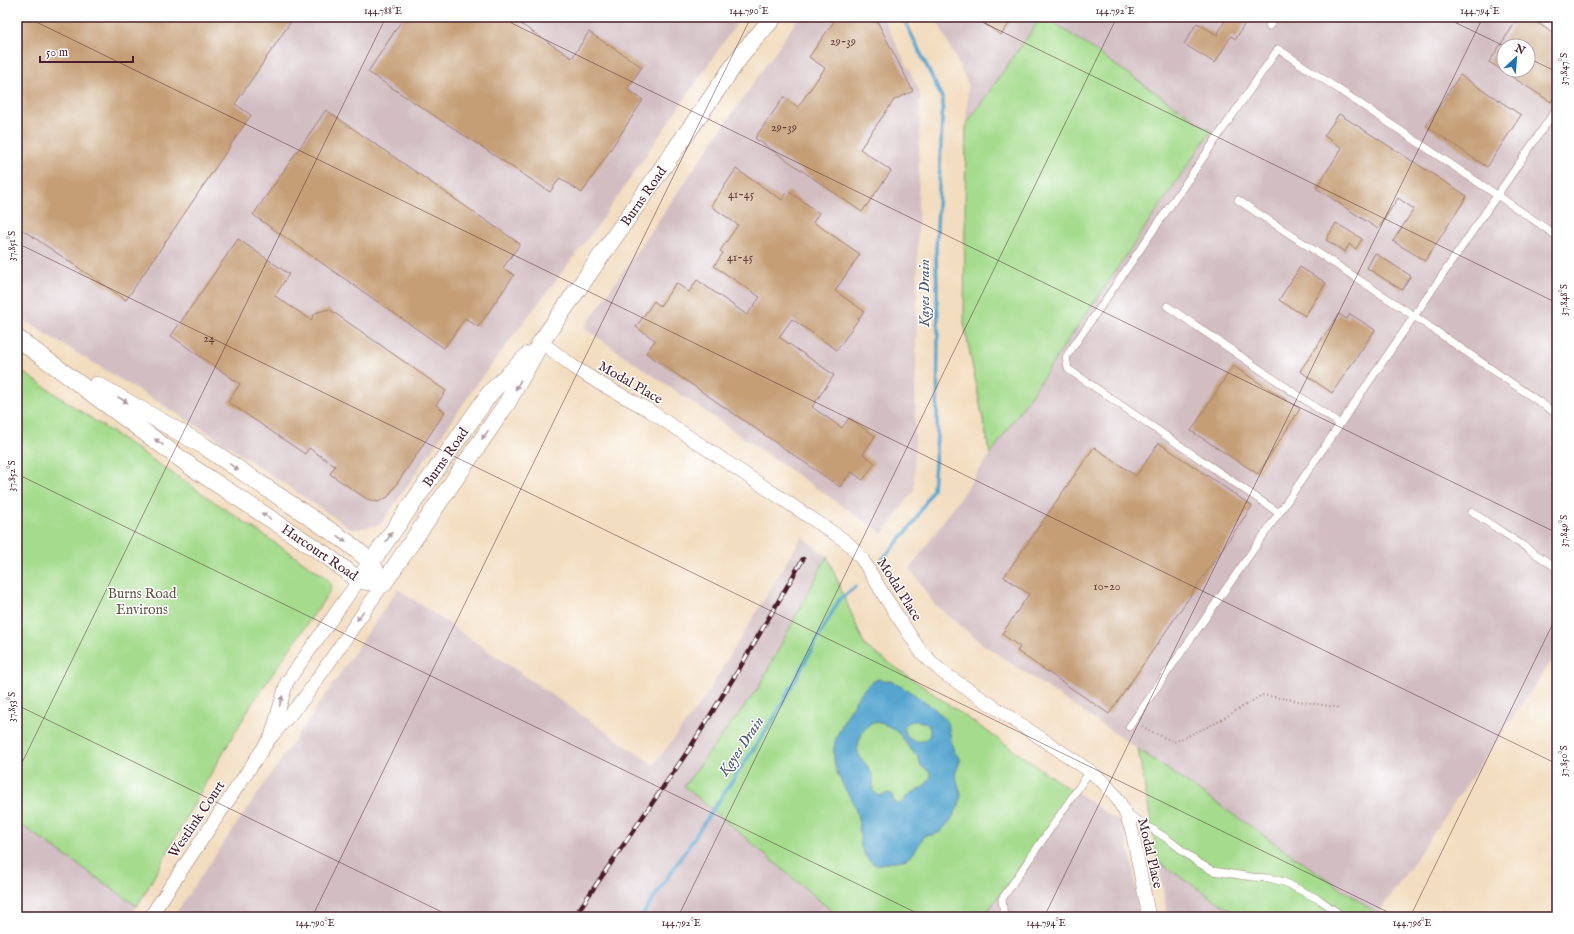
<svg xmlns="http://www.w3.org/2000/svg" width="1574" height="934" viewBox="0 0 1574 934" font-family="'IM FELL English',serif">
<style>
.industrial{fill:#d2bec2;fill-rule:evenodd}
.green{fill:#a4db8c;stroke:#777d5c}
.water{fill:#54a5cf;stroke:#4f627d;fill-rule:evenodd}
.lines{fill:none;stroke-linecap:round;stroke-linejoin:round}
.stream{stroke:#54a5cf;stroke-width:3.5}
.building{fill:#c59e76;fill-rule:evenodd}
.service-casing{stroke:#9e7e76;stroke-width:8}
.minor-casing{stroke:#9e7e76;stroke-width:14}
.tertiary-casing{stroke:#9e7e76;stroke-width:18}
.path{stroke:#9e7e76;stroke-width:2;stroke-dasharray:1 3;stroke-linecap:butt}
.service{stroke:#fff;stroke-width:7}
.minor{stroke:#fff;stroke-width:13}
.tertiary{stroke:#fff;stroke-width:17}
.rail-casing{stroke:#4a1f2b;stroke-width:4.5}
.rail{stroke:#fff;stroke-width:3;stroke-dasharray:9;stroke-linecap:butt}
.oneway{fill:#ae9aa0}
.ticks{fill:none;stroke:#4a1f2b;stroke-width:1;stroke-opacity:0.45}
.labels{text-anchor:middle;stroke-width:3;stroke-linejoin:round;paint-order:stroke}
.number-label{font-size:12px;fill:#693f3e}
.street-label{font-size:14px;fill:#4a1f2b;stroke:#fff}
.park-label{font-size:14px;fill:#655748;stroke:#fff}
.water-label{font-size:15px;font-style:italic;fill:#4e5b75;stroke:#fff}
.neatline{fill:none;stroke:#4a1f2b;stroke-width:1.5}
.ticks-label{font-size:10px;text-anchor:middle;fill:#4a1f2b}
</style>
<rect width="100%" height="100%" fill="#fff"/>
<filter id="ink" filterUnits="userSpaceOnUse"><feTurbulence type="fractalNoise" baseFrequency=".025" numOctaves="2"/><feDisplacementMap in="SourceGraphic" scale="8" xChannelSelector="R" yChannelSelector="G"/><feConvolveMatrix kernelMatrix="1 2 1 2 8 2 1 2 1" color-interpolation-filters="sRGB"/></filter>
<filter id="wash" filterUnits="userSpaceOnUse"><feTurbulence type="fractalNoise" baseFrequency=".012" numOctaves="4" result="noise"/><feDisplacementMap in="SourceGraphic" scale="16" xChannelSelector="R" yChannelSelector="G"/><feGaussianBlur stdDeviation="0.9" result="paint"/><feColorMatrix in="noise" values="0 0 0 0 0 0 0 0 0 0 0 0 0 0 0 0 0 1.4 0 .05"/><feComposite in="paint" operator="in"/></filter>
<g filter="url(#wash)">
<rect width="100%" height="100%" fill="#f3ddc0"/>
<g class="industrial">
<polygon points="17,17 741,17 596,228 478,382 381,524 353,530 209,433 44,333 17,315"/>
<polygon points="799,17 883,17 920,92 914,490 883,534 584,328"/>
<polygon points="935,17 1041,17 966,125 968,84"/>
<path d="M1046,17h511v636l-181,264h-208l-30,-168 -154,-104 -49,-40 -25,-36 80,-114 221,-323zM1504,46h24v24h-24z"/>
<polygon points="802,537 827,556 759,687 685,786 839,917 173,917 398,589 654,765 703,700"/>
<polygon points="1070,787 1123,825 1131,857 1140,917 980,917"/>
<polygon points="17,822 137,906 129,917 17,917"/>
</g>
<g class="green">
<polygon points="1041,17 1046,17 1211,131 990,455 964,323 966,125"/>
<path d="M17,368l307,208c6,5 8,8 6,15l-79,114 -49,84 -58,106 -7,11 -120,-84z"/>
<polygon points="827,556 865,646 1075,793 983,917 839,917 684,786 759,687"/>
<polygon points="1138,749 1378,914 1376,917 1241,917 1158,862"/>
</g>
<path class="water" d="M878,679c4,1 8,1 12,2 14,6 54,30 58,44 4,12 1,25 13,34l-6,15 6,20 -2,11 -8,15 -11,12 -6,3h-9l-11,18 -7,6 -31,6c-21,-12 -14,-30 -19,-51 -4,-16 -16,-29 -21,-44 -2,-7 -3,-17 -2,-24 3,-15 22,-50 34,-61 2,-3 7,-4 10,-6zM913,721c3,0 7,0 10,1 14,6 6,27 -15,16l-4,-9 3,-6zM873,722c14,1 25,8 32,20 5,6 7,11 13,14l3,10 9,6 1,4c-8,15 -10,11 -22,19 -5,3 -5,7 -10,9l-5,-2 -2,-8 -4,-1 -8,3c-12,-7 -5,-8 -7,-18 -4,-19 -23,-18 -12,-42 3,-7 6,-10 12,-14z"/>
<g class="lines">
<g class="stream">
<polyline points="881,561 913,524 933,489 937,437 938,330 936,250 943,100 903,17"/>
<polyline points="641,917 773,720 839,600 855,587"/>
</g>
</g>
<g id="blocks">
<g class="building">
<polygon points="17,17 294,17 235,104 251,115 126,300 17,226"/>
<polygon points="404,17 510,17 572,58 589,32 642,67 627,89 643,100 582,193 560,178 550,192 368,72"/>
<polygon points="837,17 875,17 913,91 894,100 860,149 891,171 862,212 755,138 784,97 798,107 825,68 809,57"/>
<polygon points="975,17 1014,17 1001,35"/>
<polygon points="1227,17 1248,17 1236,39 1231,36 1215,63 1184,44 1197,23 1217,35"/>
<path d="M1519,17h10l28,19v56l-6,10 -62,-40zM1504,46h24v24h-24z"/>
<polygon points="1460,75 1521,115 1487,167 1426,126"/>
<polygon points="326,110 520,244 503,268 514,275 478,327 465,318 444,348 253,215"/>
<polygon points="1339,114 1467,196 1425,261 1393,241 1414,209 1398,198 1378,229 1316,188 1342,148 1324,136"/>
<polygon points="736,169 782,200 788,191 819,213 813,222 860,254 835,291 864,311 837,350 792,319 779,337 834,375 812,407 842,428 849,418 875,436 863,454 875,463 863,480 851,472 840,487 646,353 655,340 636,327 654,301 660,306 676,283 689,292 697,280 747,315 760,297 714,266 723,253 720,251 738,225 711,206"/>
<polygon points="1336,223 1362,239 1356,249 1349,244 1345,252 1326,240"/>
<polygon points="238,239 289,274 275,296 311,320 315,313 329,309 446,391 436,405 445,412 388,497 378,502 367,499 330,474 335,466 309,448 305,454 228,402 240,384 171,336"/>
<polygon points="1375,253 1411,276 1402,290 1367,268"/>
<polygon points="1300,267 1326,283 1305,316 1279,300"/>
<polygon points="1339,314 1347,319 1350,314 1375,330 1332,393 1300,371"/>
<polygon points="1233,366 1300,409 1258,474 1191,431"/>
<polygon points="1159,443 1252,506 1109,714 1017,651 1020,647 1002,634 1029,594 1004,577 1094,447 1136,476"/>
</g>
</g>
</g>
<g filter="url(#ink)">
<use href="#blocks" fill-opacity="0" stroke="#9e7e76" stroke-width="1"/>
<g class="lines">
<g class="service-casing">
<g id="service">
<polyline points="1269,26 1276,17"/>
<polyline points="1238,200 1414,316 1557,414"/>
<polyline points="1167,306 1340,424"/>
<polyline points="1472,512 1557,568"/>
<polyline points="1279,513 1068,369 1066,357 1278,49 1497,195 1557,236"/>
<polyline points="1129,727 1279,513 1557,108"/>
<polyline points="1127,813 1169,840 1197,862 1213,871 1252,877 1269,878 1284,882 1320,900 1344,917"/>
<polyline points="1004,917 1002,899 1090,771"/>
</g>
</g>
<g class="minor-casing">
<g id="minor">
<polyline points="541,342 574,367 599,383 647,409 841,538 850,545 864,562 885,597 921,652 942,672 1090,771 1103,782 1115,795 1125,812 1132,831 1149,917"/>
<polyline points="272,733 287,682 359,580"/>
<polyline points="150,917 270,738 305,697 383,584"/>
</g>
</g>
<g class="tertiary-casing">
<g id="tertiary">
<polyline points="17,338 193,468 324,554 359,580 383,584"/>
<polyline points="97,385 204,446 347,542 371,562 383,584"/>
<polyline points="365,571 490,393 528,355"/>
<polyline points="383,584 507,403 541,342 744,51 774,17"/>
</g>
</g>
<polyline class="path" points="1142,726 1152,732 1174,742 1214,724 1262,695 1341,708"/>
<use href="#service" class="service"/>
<use href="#minor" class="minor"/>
<use href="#tertiary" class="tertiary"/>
<g class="rail-casing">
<polyline id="rail" points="574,917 690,748 739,669 803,559"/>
</g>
<use href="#rail" class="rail"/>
</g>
<defs><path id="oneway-solid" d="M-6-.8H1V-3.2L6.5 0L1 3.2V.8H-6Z"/></defs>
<g class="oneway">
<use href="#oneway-solid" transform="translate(518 385) rotate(119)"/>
<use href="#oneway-solid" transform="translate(123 400) rotate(30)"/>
<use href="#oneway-solid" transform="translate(485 435) rotate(125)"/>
<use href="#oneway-solid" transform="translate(159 442) rotate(-144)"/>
<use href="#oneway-solid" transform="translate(234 467) rotate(34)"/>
<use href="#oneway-solid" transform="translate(266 516) rotate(-146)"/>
<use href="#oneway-solid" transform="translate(389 537) rotate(-55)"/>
<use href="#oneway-solid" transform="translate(342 539) rotate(35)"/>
<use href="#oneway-solid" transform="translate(360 616) rotate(125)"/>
<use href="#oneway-solid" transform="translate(281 701) rotate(-73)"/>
</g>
</g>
<path class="ticks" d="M26,17l1531,747M499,17l1058,516M972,17l585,286M1444,17l60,29M17,23l3,-6M1528,58l29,14M17,243l1381,674M17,474l908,443M17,705l435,212M17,773l369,-756M312,917l439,-900M678,917l439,-900M1044,917l439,-900M1410,917l147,-302"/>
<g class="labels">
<g class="number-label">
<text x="843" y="45">29-39</text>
<text x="784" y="131">29-39</text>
<text x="741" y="198">41-45</text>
<text x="740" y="261">41-45</text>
<text x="209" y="342">24</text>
<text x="1107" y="590">10-20</text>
</g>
<g class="street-label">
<text transform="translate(643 196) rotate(-55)" y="5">Burns Road</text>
<text transform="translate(631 382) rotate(30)" y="5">Modal Place</text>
<text transform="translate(445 457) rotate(-55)" y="5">Burns Road</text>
<text transform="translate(320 552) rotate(34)" y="5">Harcourt Road</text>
<text transform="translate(900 589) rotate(58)" y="5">Modal Place</text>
<text transform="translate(196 819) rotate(-56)" y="5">Westlink Court</text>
<text transform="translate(1151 853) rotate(77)" y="5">Modal Place</text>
</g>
<g class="park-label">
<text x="142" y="598">Burns Road<tspan x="142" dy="16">Environs</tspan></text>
</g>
<g class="water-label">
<text transform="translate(924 293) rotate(-90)" y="5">Kayes Drain</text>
<text transform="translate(741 746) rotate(-56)" y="5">Kayes Drain</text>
</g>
</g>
<rect width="1574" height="934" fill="none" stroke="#fff" stroke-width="44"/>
<g transform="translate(1516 58) rotate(26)"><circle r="19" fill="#ffffff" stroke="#b7a5aa"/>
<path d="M0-3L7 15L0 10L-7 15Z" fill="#1f6fb2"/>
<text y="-6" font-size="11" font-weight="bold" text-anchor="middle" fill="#4a1f2b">N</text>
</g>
<path d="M40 56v6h93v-6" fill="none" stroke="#4a1f2b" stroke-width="2"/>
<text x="46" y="56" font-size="12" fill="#4a1f2b" stroke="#ffffff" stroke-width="3" paint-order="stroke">50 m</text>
<rect x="22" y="22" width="1530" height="890" class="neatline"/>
<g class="ticks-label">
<text x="383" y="14">144.788°E</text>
<text x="749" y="14">144.790°E</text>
<text x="1115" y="14">144.792°E</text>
<text x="1480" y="14">144.794°E</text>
<text transform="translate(1563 69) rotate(-90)" y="4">37.847°S</text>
<text transform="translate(11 246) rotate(-90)" y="4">37.851°S</text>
<text transform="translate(1563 300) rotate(-90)" y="4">37.848°S</text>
<text transform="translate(11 476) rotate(-90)" y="4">37.852°S</text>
<text transform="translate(1563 531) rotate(-90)" y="4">37.849°S</text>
<text transform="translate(11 707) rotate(-90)" y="4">37.853°S</text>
<text transform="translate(1563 761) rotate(-90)" y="4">37.850°S</text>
<text x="315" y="926">144.790°E</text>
<text x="681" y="926">144.792°E</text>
<text x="1046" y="926">144.794°E</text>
<text x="1412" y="926">144.796°E</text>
</g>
</svg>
